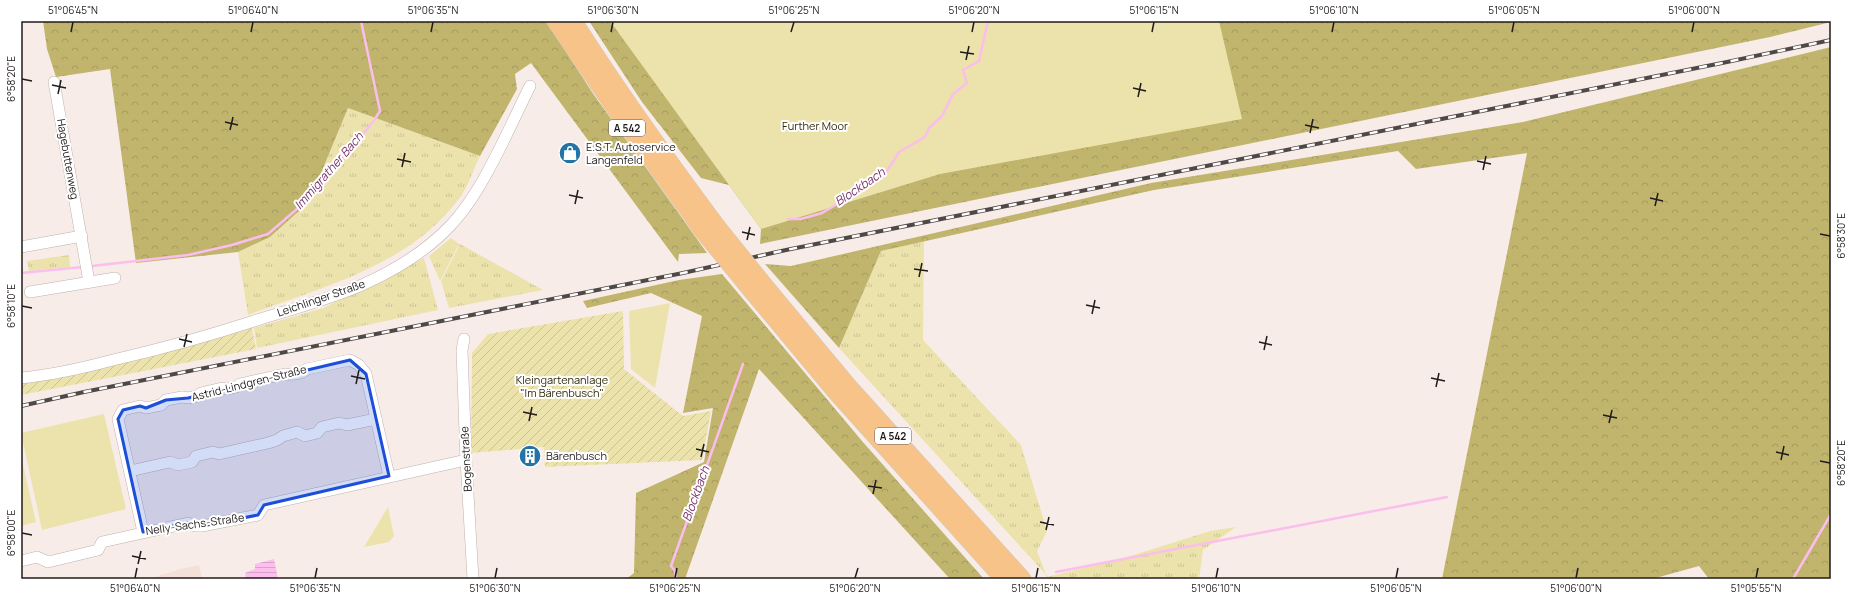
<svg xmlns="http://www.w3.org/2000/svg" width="1852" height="600" viewBox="0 0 1852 600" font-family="Manrope,sans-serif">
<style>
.built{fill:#f4dfd9}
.grass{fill:url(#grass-tufts)}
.forest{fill:url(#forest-crowns)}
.park{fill:#ece3ac}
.garden{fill:url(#garden-furrows)}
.water{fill:url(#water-rules)}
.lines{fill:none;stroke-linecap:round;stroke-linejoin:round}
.stream{stroke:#fbbeed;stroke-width:2.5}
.minor-casing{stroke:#beb2ae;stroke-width:12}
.highway-casing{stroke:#cecdcd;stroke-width:17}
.minor{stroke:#fff;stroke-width:11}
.highway{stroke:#f8c388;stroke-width:16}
.rail-casing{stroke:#4e4846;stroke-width:4}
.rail{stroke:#fff;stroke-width:2.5;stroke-dasharray:8;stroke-linecap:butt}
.highway-bridge-casing{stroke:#cecdcd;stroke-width:17;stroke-linecap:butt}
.highway-bridge{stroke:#f8c388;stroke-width:16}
.marked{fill:#1d4ed8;fill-opacity:0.2;stroke:#1d4ed8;stroke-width:3;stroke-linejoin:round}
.ticks{fill:none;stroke:#201b1a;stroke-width:1.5}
.labels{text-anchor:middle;stroke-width:4;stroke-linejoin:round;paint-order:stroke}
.shield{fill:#fff;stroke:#635f5f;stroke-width:1}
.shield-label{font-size:10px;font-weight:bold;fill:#201b1a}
.park-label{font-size:11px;fill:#302b0b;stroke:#fff}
.poi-label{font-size:11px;fill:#201b1a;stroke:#fff;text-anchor:start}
.street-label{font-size:11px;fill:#201b1a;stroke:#fff}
.water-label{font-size:12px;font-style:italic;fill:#77316b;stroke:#fff}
.neatline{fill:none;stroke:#201b1a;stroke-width:1.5}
.ticks-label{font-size:10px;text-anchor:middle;fill:#201b1a}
</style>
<defs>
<pattern id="grass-tufts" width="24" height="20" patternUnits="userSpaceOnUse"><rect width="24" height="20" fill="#ece3ac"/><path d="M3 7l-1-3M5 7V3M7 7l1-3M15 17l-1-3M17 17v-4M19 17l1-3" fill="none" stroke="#cac293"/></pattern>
<pattern id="forest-crowns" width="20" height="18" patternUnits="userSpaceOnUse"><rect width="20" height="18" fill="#c1b56e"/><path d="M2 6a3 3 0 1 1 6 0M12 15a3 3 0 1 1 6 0" fill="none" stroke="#a69b5f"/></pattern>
<pattern id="garden-furrows" width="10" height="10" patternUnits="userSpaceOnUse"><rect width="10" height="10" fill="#ece3ac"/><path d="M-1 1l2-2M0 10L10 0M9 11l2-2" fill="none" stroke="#cac293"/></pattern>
<pattern id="water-rules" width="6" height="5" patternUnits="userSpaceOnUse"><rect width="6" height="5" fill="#fbbeed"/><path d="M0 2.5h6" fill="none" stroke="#d7a3cb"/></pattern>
</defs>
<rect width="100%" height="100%" fill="#f8ece8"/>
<polygon class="built" points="199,565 202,579 148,579 181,569"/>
<g class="grass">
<path d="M348,108l132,48c-7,14 -12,32 -22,44 -50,66 -136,87 -210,115l-10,-63 32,-15 39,-35z"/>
<polygon points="451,238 459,244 440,281 429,256"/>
<polygon points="924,241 923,340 1021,445 1047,531 1037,551 1047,577 1134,555 1210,531 1236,527 1203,550 1199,579 1050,579 839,348 881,251"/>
<polygon points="460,244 543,290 449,308 441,281"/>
<polygon points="69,255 70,267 29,271 27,261"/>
<polygon points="424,258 438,310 257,348 254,328 323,308"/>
</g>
<g class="forest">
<polygon points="43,21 546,21 594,95 707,253 679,254 678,262 531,63 515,74 517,89 480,156 348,108 309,202 270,237 238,252 136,263 110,69 56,77 47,49"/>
<polygon points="589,21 1831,21 1831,22 1770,37 760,244 761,229 729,185 701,178 642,102"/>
<polygon points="1831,47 1831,579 1709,579 1699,566 1652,579 1442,579 1527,153 1416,169 1398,151 1154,190 881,251 839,348 765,264 791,266 1151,183 1523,122"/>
<polygon points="722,274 862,441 984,579 950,579 759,369 685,579 626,579 634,573 636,493 704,462 713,408 683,413 702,316 651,293 587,308 583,301 679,280"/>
</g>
<g class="park">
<polygon points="610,21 1219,21 1242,119 940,174 761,229"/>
<polygon points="670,303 655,388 631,369 629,311"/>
<polygon points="104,414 126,509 42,530 21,433"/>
<polygon points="21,456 36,522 21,526"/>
<polygon points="388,507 394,536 389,542 364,547"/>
</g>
<g class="garden">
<polygon points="623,311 624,369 683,416 711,411 702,460 545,467 544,447 471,453 472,353 488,334"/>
<path d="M252,328l4,21 -235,46v-12c78,-12 155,-32 231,-55z"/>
</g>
<polygon class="water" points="274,559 278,579 246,579 245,573 255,569 255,564"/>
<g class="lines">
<g class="stream">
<polyline points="788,219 801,219 822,213 857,192 887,171 899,152 925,137 929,128 942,116 953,94 967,83 963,70 979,61 988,21"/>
<polyline points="92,266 188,255 232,245 268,234 305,202 373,122 380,111 361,21"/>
<polyline points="21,273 83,267"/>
<polyline points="1056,572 1447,497"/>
<polyline points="676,579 675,571 671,566 743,364"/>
<polyline points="1793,579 1831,514"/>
</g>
<g class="minor-casing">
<g id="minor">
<polyline points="54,82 89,282"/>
<polyline points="21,247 82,236"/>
<polyline points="30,292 115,278"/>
<polyline points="464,339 462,350 466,460 473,579"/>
<path d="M21,378c31,-3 62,-10 92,-18 48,-11 95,-24 141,-39 35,-11 77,-22 110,-37 31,-14 62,-33 85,-57 33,-33 60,-99 81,-141"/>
<polyline points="130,471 170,462 178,465 192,462 196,456 213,452 219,454 268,443 277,440 283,436 297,432 305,436 317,433 322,427 339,423 347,425 376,419"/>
<path d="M143,532l-25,-113 5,-9 17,-4 6,2 15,-3 5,-5 16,-3 6,1 10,-2 3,-3 21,-5 5,1 9,-2 4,-3 45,-10c7,1 17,0 22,-5l43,-9 9,5 7,9 23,102"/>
<polyline points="21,561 37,557 48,562 98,550 102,542 188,523 195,526 202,526 258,515 264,505 466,460"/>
</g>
</g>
<g class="highway-casing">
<g id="highway">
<polyline points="555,21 612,105 703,232"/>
<path d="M574,21c45,71 94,139 144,206"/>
<polyline points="768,289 848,385 1023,579"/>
<polyline points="752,292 836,393 1003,579"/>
</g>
</g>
<use href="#minor" class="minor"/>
<use href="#highway" class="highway"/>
<g class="rail-casing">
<polyline id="rail" points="21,406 84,392 683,273 786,250 1727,62 1831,40"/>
</g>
<use href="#rail" class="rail"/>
<g class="highway-bridge-casing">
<g id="highway-bridge">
<polyline points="718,227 768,289"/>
<polyline points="703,232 752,292"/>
</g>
</g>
<use href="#highway-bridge" class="highway-bridge"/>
</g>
<path class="marked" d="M350,360l16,14 23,102 -125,29 -6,10 -56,11 -14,-3 -45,9 -25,-113 5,-9 17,-4 6,2 20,-8 22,-2z"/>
<path class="ticks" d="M71,32l2,-10M251,32l2,-10M431,32l2,-10M611,32l2,-10M791,32l3,-10M972,32l2,-10M1152,32l2,-10M1332,32l2,-10M1512,32l2,-10M1692,32l2,-10M960,52l14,2M966,60l3,-14M22,79l10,2M52,85l14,3M1133,88l13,3M58,94l3,-14M1138,97l3,-14M225,122l13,3M1305,125l14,3M230,130l3,-13M1310,133l3,-14M397,159l14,3M1477,161l14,3M402,167l3,-14M1483,170l3,-14M569,195l14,3M1650,198l13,3M575,204l3,-14M1655,206l3,-13M742,232l13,3M1820,234l10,2M747,240l3,-13M914,269l14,2M919,277l3,-14M1086,305l14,3M22,306l10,2M1092,314l3,-14M179,339l13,3M1259,342l13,3M184,347l3,-13M1264,350l3,-14M351,376l14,3M1431,378l14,3M356,384l3,-14M1436,387l3,-14M523,412l14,3M1603,415l14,3M529,421l3,-14M1609,423l3,-13M696,449l13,3M1776,452l13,3M701,457l3,-13M1781,460l3,-14M1820,461l10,2M868,486l14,2M873,494l3,-14M1040,522l14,3M1046,530l3,-13M22,533l10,2M132,556l14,3M138,564l3,-13M135,578l2,-10M315,578l2,-10M495,578l2,-10M675,578l2,-10M855,578l3,-10M1036,578l2,-10M1216,578l2,-10M1396,578l2,-10M1576,578l2,-10M1756,578l2,-10"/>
<defs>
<g id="shop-disc" transform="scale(1.15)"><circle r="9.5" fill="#2374a5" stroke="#fff"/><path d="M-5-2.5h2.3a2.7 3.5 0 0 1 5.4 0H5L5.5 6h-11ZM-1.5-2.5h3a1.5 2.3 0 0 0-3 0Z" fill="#fff"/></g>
<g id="building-disc" transform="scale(1.15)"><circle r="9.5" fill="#2374a5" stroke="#fff"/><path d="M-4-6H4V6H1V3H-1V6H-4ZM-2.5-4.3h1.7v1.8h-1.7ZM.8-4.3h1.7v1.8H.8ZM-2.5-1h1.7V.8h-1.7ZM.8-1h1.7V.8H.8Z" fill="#fff"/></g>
</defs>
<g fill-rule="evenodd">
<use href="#shop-disc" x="570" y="153"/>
<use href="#building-disc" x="530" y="456"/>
</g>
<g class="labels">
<g class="shield">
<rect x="609" y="120" width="36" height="16" rx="3"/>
<rect x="875" y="428" width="36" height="16" rx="3"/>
</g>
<g class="shield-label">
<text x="627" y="132">A 542</text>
<text x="893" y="440">A 542</text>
</g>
<g class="park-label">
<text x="815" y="130">Further Moor</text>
<text x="562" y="384">Kleingartenanlage<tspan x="562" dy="13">"Im Bärenbusch"</tspan></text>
</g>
<g class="poi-label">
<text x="586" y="151">E.S.T. Autoservice<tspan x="586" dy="13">Langenfeld</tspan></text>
<text x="546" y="460">Bärenbusch</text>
</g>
<g class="street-label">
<text transform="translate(68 159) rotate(80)" y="4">Hagebuttenweg</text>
<text transform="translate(321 298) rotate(-19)" y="4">Leichlinger Straße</text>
<text transform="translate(249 383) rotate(-14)" y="4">Astrid-Lindgren-Straße</text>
<text transform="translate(466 459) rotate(-93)" y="4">Bogenstraße</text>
<text transform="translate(195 524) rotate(-8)" y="4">Nelly-Sachs-Straße</text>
</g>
<g class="water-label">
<text transform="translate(329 171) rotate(-49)" y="4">Immigrather Bach</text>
<text transform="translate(860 187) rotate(-34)" y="4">Blockbach</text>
<text transform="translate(696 494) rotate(-70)" y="4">Blockbach</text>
</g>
</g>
<rect width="1852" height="600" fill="none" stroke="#ffffff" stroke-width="44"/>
<rect x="22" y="22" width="1808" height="556" class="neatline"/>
<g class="ticks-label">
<text x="73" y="14">51°06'45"N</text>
<text x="253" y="14">51°06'40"N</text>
<text x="433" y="14">51°06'35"N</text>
<text x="613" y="14">51°06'30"N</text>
<text x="794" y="14">51°06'25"N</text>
<text x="974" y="14">51°06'20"N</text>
<text x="1154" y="14">51°06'15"N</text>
<text x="1334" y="14">51°06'10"N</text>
<text x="1514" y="14">51°06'05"N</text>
<text x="1694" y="14">51°06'00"N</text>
<text transform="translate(11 79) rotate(-90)" y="4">6°58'20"E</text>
<text transform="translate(1841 236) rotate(-90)" y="4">6°58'30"E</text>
<text transform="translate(11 306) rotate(-90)" y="4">6°58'10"E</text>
<text transform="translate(1841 463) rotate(-90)" y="4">6°58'20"E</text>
<text transform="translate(11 533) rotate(-90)" y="4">6°58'00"E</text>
<text x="135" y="592">51°06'40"N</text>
<text x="315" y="592">51°06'35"N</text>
<text x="495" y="592">51°06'30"N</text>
<text x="675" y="592">51°06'25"N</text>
<text x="855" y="592">51°06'20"N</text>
<text x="1036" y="592">51°06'15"N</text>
<text x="1216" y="592">51°06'10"N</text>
<text x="1396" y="592">51°06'05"N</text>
<text x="1576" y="592">51°06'00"N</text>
<text x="1756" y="592">51°05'55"N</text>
</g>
</svg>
